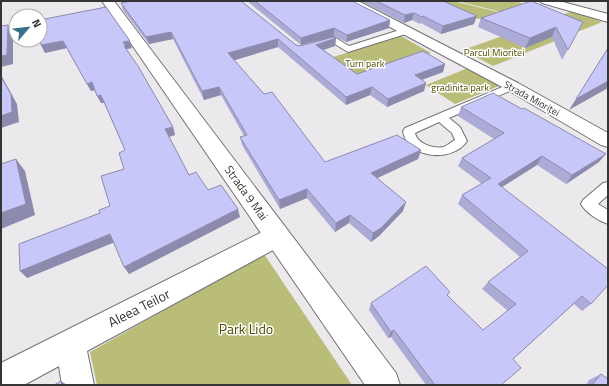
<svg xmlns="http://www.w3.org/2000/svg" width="609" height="386" viewBox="0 0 609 386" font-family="'Titillium Web',sans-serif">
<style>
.green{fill:#b9bd78}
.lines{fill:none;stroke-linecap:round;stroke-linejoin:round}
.service-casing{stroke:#757175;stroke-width:2}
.minor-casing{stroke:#757175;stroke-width:2}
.secondary-casing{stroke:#757175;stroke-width:2}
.service{fill:#fff;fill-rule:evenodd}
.minor{fill:#fff;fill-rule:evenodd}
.secondary{fill:#fff;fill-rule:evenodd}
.wall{fill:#acabd6}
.shaded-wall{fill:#8c8bae}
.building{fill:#c8c7f9;stroke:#8c8bae}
.labels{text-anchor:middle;stroke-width:3;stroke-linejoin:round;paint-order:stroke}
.far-park-label{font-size:10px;fill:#4d4e02;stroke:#fff}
.far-street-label{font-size:10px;fill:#363536;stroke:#fff}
.street-label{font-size:12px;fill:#363536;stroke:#fff}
.near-street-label{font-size:14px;fill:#363536;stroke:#fff}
.near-park-label{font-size:14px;fill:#4d4e02;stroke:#fff}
</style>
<rect width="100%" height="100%" fill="#ece9ed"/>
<g class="green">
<polygon points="442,1 453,1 498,12 487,21 433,7"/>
<polygon points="457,1 514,1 522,3 509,14"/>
<polygon points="573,11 602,22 493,66 463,50"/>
<polygon points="401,36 431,53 380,70 374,88 330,58"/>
<polygon points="468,68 499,86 455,104 426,85"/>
<polygon points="264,254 352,385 97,385 90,352"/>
</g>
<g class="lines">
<g class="service-casing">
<g id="service">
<polygon points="406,28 409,29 410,31 409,33 348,52 333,43 319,47 315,44 316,42 334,37 349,46"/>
<path d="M512,83l5,3 -1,2 -67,30 11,9 7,14c-14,22 -60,18 -64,-10l2,-3zM439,122l13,11 3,7c-4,2 -7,5 -11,7 -10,2 -27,-3 -29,-14z"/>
<path d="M608,182v13l-10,9 10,6v14c-9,-3 -23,-12 -27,-20l2,-4 20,-17z"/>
</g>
</g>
<g class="minor-casing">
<g id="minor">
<polygon points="343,1 358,1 518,83 608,133 608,147 601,145 506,89 345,3"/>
<polygon points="540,1 559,1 608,14 608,22 542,3"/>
<polygon points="277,226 286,229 289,236 286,243 87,351 94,385 62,385 59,366 24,385 1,385 1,363 268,229"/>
</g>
</g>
<g class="secondary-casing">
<polygon id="secondary" points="102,1 114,1 396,373 400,385 365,385"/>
</g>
<use href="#service" class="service"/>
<use href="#minor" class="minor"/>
<use href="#secondary" class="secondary"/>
</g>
<g class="wall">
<polygon points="241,1 296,45 300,46 336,38 335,46 324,50 357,74 445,64 443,72 422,80 426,83 424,91 387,107 370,95 346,105 278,47 234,60 325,162 421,150 418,159 377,178 403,211 379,236 371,242 349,223 335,232 307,198 280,209 242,145 240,137 244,136 221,95 204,100 173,39 149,44 123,10 121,3"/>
<polygon points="247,1 352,1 390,20 389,28 346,42 334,36 301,45"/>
<polygon points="361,1 443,1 474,24 441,34 421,23 420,24 412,20 404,23"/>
<polygon points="481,18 583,22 562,60 552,37 525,48 478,27"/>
<polygon points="40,40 132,48 127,49 127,51 173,127 175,135 169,137 189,175 240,217 129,274 114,242 27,278 100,213 110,206 124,169 125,150 104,103 101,103 95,90 91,91 67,48 45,53 41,45"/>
<polygon points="461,107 599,162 566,184 537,165 502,187 591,304 582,311 574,304 513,359 501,385 426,385 391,337 388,338 369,310 371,303 448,296 483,330 508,311 482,289 488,282 520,257 458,204 462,195 482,184 458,166 462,158 494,139 458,116"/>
<polygon points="601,374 608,385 586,385 589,380"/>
</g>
<g class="shaded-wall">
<polygon points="414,13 412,20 404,23 405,15"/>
<polygon points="477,16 474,24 441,34 443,26"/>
<polygon points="390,20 389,28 346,42 347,35"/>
<polygon points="8,25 13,33 13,64 1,67 1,56"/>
<polygon points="556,27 552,37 525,48 530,38"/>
<polygon points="334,28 334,36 301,45 301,38"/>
<polygon points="171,32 173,39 149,44 146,37"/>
<polygon points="336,38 335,46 316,52 316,45"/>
<polygon points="278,39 278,47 229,62 228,53"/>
<polygon points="63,41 67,48 45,53 41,45"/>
<polygon points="130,41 132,48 127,49 128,53 127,53 123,42"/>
<polygon points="445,64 443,72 413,83 415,75"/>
<polygon points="1,75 17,104 19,122 1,128"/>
<polygon points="608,81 608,88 569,110 576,99"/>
<polygon points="92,82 95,90 91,91 87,84"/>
<polygon points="426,83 424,91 387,107 388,99"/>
<polygon points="219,87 221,95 204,100 202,91"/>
<polygon points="372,87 370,95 346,105 346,97"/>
<polygon points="101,95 104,103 101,103 97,96"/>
<polygon points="173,127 175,135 168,137 165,129"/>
<polygon points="421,150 418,159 369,182 371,173"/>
<polygon points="606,154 599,162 566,184 572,175"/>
<polygon points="542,156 537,165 494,192 498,184"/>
<polygon points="16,159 25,171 35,215 1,229 1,213"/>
<polygon points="307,189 307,198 280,209 279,200"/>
<polygon points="406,202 403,211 379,236 371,242 373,233"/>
<polygon points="238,209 240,217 129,274 124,267"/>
<polygon points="350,215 349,223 335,232 336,223"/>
<polygon points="110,234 115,242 27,278 20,271"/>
<polygon points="394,330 391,337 388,338 391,332"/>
<polygon points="61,381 67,385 62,385"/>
</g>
<g class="building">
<polygon points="131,1 241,1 296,45 300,46 333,37 336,38 316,45 357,74 423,51 445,64 415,75 426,83 388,99 372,87 346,97 278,39 228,53 264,94 272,92 325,162 397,135 421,150 371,173 406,202 381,228 373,233 350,215 336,223 307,189 279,200 240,137 247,135 219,87 202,91 171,32 146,37 121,3"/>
<polygon points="255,1 352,1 390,20 347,35 334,28 301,38"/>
<polygon points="376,1 443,1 477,16 443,26 423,16 422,17 414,13 405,15"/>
<polygon points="531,1 583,22 568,50 556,27 530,38 481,18"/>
<polygon points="106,7 130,41 123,42 126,46 124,46 138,66 173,127 165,129 189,175 196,172 208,190 221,185 238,209 124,267 110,234 20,271 19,244 100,213 99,210 110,206 101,176 124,169 119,153 125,150 101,95 97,96 92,82 87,84 63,41 41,45 40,40 40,20"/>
<polygon points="8,25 7,55 1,56 1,26"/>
<polygon points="608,48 608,81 576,99"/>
<polygon points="1,77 11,94 12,112 1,116"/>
<polygon points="493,93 522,109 524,108 606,154 572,175 542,156 498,184 608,269 608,285 591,304 582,296 513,359 521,368 501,385 435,385 394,330 391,332 371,303 426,266 450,292 447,295 483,330 516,304 488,282 528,251 462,195 491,178 462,158 504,133 461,107"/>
<polygon points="16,159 26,204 1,213 1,164"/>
<polygon points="601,374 608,379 608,385 592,385"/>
<polygon points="61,381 62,385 54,385"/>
</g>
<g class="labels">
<g class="far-park-label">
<text x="494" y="56">Parcul Mioritei</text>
<text x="365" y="67">Turn park</text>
<text x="460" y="91">gradinita park</text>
</g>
<g class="far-street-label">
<text transform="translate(532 98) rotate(29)" y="4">Strada Mioriței</text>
</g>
<g class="street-label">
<text transform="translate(246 193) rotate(54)" y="4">Strada 9 Mai</text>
</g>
<g class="near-street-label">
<text transform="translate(139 308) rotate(-27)" y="5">Aleea Teilor</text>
</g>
<g class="near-park-label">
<text x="246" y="334">Park Lido</text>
</g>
</g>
<rect width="609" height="386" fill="none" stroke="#363536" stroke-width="4"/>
<g transform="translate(28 28) rotate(62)"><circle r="19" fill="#ffffff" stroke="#afaeaf"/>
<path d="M0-3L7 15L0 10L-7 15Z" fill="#38708a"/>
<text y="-6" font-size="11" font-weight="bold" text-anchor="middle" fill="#363536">N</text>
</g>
</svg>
